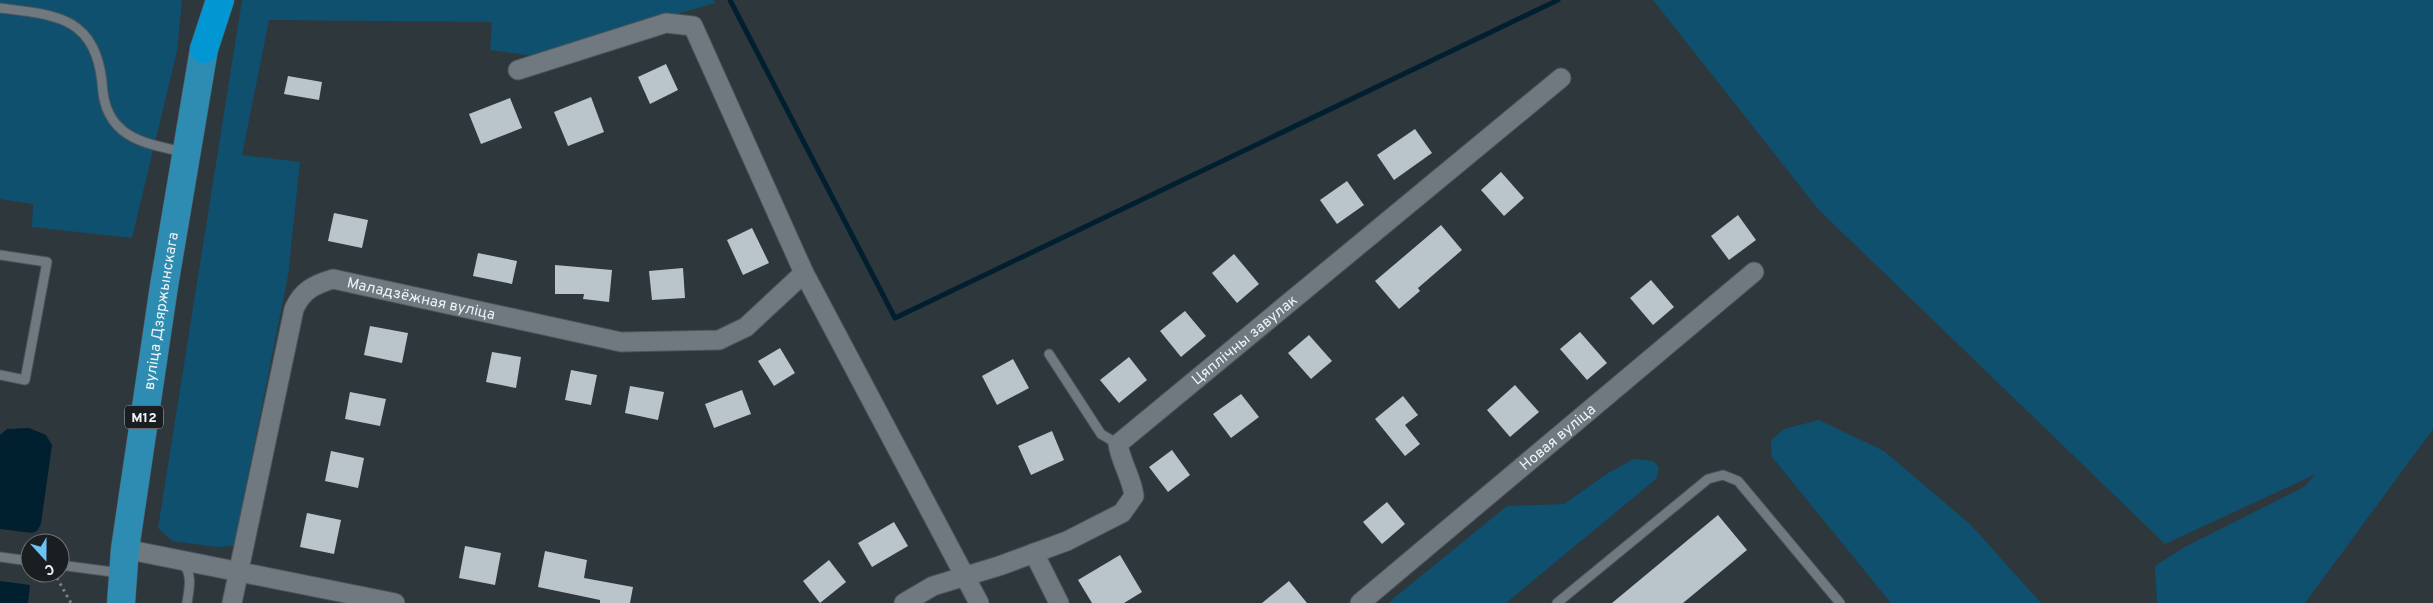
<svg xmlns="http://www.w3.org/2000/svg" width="2433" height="603" viewBox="0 0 2433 603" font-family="Overpass,sans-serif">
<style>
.green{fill:#0f506f}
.water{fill:#002030}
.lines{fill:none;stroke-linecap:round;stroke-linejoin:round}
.stream{stroke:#002030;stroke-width:5}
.building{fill:#bac4cb}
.lane-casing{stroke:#4e555a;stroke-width:11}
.street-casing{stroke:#4e555a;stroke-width:21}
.primary-casing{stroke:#4e555a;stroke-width:29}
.highway-casing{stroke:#4e555a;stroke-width:29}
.path{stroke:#7c8388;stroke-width:3;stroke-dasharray:2.5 4;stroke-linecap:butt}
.lane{stroke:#6f797f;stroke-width:9}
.street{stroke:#6f797f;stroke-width:19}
.primary{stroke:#2e8bb1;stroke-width:28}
.highway{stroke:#0297d2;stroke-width:28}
.labels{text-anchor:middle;stroke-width:5;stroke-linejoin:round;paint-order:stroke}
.shield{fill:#1a1e20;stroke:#aeb3b6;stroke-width:1}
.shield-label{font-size:14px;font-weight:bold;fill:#edf3f6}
.street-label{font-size:15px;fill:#edf3f6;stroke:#1a1e20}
</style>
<rect width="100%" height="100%" fill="#2e373c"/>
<g class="green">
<polygon points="0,0 182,0 177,51 132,238 32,227 33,204 0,199"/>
<polygon points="242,0 713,0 715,3 534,56 490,50 492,22 269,20 242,155 300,162 288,276 234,546 216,547 172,541 158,528"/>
<polygon points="1653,0 2433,0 2433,429 2305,603 2157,603 2155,566 2183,548 2304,487 2316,474 2165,544 1818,209"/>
<polygon points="1819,420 1884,451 1971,525 2041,603 1891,603 1772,457 1771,440 1784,429"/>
<polygon points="1634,459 1653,461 1659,467 1656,479 1506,603 1388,603 1507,506 1564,504 1608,473"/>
</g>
<g class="water">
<polygon points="29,428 46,435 52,445 41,524 37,531 32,533 0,529 0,435 7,429"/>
<polygon points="0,581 30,585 28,603 0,603"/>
</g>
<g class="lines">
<polyline class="stream" points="730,0 895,318 1558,0"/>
</g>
<g class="building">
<polygon points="666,64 678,90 650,104 638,77"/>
<polygon points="288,76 322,82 319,100 284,94"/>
<polygon points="591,97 604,132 568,146 554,112"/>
<polygon points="510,98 522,128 481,144 469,114"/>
<polygon points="1415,129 1432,153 1394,180 1377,155"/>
<polygon points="1501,172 1524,198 1504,216 1481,190"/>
<polygon points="1347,181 1364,205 1337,224 1320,200"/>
<polygon points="334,213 368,220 362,248 328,241"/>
<polygon points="1738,215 1756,240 1729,260 1711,236"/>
<polygon points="1441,225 1462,250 1418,288 1420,291 1399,309 1375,281"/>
<polygon points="752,228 769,263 743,275 727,240"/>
<polygon points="478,253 517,261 512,284 473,276"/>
<polygon points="1234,254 1259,284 1237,303 1212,273"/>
<polygon points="555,265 612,270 609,302 583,299 584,294 555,294"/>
<polygon points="683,268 685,298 652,300 649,271"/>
<polygon points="1651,280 1674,307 1653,325 1630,298"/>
<polygon points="1185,311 1206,336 1181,357 1160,331"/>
<polygon points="370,326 408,333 402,363 364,355"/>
<polygon points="1580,332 1607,363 1587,380 1560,349"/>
<polygon points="1309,335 1332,361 1311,379 1288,353"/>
<polygon points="780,348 795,373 774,386 758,361"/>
<polygon points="492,352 521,357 516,388 486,382"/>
<polygon points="1129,357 1147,380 1119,403 1100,380"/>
<polygon points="1013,359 1029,388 997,405 982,376"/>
<polygon points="571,370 597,375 591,405 565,400"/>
<polygon points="1515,385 1539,412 1510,437 1487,410"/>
<polygon points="630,386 664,392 658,420 625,413"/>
<polygon points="742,390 751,414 714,428 705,404"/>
<polygon points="350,392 386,399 380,426 345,419"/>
<polygon points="1241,394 1259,417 1231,438 1213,414"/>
<polygon points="1403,396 1418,415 1405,425 1420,444 1405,456 1375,419"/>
<polygon points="1052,431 1064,460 1031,475 1018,446"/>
<polygon points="1172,450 1190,475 1168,492 1149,467"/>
<polygon points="331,451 364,458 358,488 325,481"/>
<polygon points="1387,502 1405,524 1382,544 1363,522"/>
<polygon points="307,513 341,520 334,554 300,547"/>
<polygon points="1718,515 1747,550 1683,603 1612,603"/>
<polygon points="894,522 908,546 872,567 858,543"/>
<polygon points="465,546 501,553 495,585 459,578"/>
<polygon points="545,551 587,560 584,578 633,587 630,603 600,603 600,600 538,587"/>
<polygon points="1120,555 1142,592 1124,603 1092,603 1078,580"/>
<polygon points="829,560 846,582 820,603 803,581"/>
<polygon points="1289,581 1307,603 1262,603"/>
</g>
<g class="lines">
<g class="lane-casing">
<g id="lane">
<path d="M0,8c55,7 95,8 102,74 1,19 5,35 20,48 17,14 41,17 61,22"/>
<polyline points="0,255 47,262 25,380 0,375"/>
<polyline points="1049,354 1101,434 1118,444"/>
<polyline points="0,557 30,561"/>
<path d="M183,563c10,12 6,26 4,40"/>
<polyline points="60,565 120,573"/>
<polyline points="1557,603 1708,479 1723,475 1738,481 1840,603"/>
</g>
</g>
<g class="street-casing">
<g id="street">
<polyline points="518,70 666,23 693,26 804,273 979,603"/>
<polyline points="125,549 395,603"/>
<polyline points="1034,553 1059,603"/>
<path id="s1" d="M232,603l62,-294c8,-18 19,-24 39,-30l288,63 98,-2 27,-13 58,-54"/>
<path id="s2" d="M904,603l29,-17 66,-20 68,-25 55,-28 12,-17c-2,-18 -13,-33 -16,-52l443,-366"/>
<path id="s3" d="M1360,603l394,-331"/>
</g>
</g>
<g class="primary-casing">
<g id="primary">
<path id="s4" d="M121,603l4,-54 39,-263 40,-237"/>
</g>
</g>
<g class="highway-casing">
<polyline id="highway" points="204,49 220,0"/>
</g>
<polyline class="path" points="31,575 57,578 71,603"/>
<use href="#lane" class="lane"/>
<use href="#street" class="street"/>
<use href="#primary" class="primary"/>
<use href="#highway" class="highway"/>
</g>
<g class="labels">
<rect class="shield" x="125" y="405.5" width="38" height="23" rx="4"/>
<g class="shield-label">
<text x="144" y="422">М12</text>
</g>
<g class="street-label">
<text dy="5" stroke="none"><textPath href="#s1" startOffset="442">Маладзёжная вуліца</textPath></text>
<text dy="5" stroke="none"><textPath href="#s4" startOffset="295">вуліца Дзяржынскага</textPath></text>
<text dy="5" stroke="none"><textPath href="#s2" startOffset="476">Цяплічны завулак</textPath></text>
<text dy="5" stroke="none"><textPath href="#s3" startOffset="258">Новая вуліца</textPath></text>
</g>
</g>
<g transform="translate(45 558) rotate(159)"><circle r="24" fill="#1a1e20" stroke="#6e7376"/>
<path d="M0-4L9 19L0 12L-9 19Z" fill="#6dc2f3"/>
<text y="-8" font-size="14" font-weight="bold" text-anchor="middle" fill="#edf3f6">С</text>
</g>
</svg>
